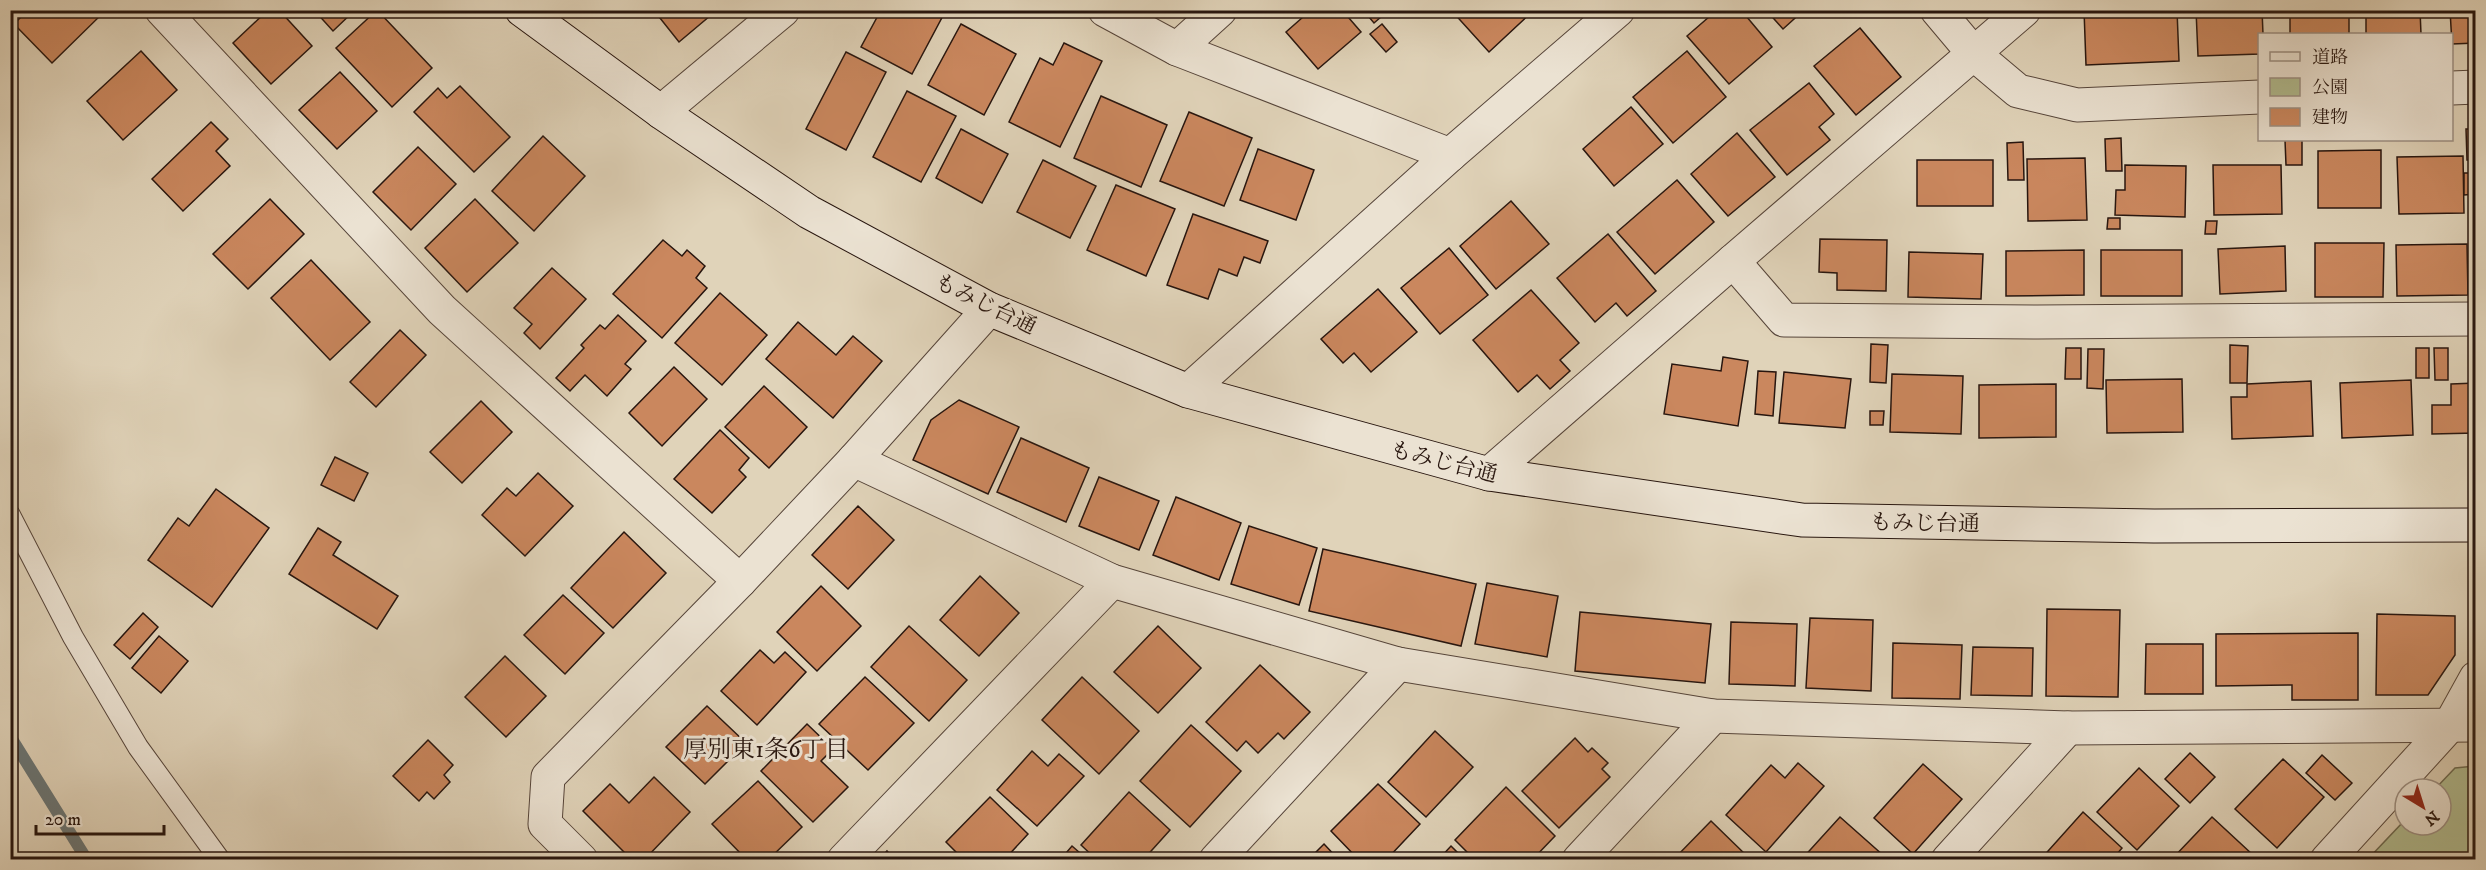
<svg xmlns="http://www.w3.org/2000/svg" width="2486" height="870" viewBox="0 0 2486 870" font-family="'IM FELL DW Pica','Noto Serif JP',serif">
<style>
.green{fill:#b1bc90;stroke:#6c6950;stroke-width:1.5}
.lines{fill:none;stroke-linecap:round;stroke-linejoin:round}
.stream{stroke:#6b7675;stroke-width:12}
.building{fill:#ca875e;stroke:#28160f;stroke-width:1.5}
.lane-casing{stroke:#56453a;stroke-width:22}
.street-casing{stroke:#56453a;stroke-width:35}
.secondary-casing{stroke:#28160f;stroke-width:35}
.lane{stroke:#ebe2d2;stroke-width:20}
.street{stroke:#ebe2d2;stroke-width:33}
.secondary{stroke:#ebe2d2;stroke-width:33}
.labels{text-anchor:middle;stroke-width:6;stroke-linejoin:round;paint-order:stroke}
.street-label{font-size:22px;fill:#28160f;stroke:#ebe2d2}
.neighbourhood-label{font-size:24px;fill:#28160f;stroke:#ebe2d2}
</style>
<rect width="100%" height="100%" fill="#e0d3b9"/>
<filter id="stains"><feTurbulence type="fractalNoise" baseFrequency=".00333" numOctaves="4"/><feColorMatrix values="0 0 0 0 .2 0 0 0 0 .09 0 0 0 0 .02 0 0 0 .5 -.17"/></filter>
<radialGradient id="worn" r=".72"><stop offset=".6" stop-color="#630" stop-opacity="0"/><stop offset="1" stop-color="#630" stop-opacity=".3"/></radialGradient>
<polygon class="green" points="2475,766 2475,859 2368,859 2405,820 2405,825 2441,825 2441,789 2435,789 2455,768"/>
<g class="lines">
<polyline class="stream" points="10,736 87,860"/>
</g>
<g class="building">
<polygon points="28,10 101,10 103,13 52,63 14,24"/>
<polygon points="268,10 279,10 312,46 271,84 233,43"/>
<polygon points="314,10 355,10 333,31"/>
<polygon points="377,10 432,68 392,107 336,48"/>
<polygon points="659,10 717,10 679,42 656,13"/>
<polygon points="881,10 946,10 912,74 861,47"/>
<polygon points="1311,10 1342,10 1361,32 1318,69 1286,32"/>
<polygon points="1363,10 1389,10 1374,23"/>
<polygon points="1451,10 1534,10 1489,52"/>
<polygon points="1717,10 1741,10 1772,47 1729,84 1687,36"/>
<polygon points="1766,10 1804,10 1783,29"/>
<polygon points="2084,10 2177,10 2179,61 2086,65"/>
<polygon points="2196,10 2262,10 2263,34 2260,34 2260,54 2198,56"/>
<polygon points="2349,10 2349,34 2290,34 2290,11"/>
<polygon points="2366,10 2420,10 2421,34 2366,34"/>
<polygon points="2450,10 2476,10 2476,43 2452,44"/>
<polygon points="961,24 1016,54 984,115 928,85"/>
<polygon points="1382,24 1397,42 1386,52 1370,34"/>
<polygon points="1860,28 1901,77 1856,115 1814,66"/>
<polygon points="1064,43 1102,61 1060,147 1009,122 1040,58 1053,65"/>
<polygon points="141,51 177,90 123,140 87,101"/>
<polygon points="1687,51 1726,97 1673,143 1633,97"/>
<polygon points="846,52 886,72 846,150 806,129"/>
<polygon points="340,72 377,111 337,149 299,110"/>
<polygon points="1809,83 1834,114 1819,127 1830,140 1787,175 1750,130"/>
<polygon points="460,86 510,137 474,172 414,112 438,88 447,98"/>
<polygon points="907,91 956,116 921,182 873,157"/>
<polygon points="1101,96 1167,125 1141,187 1074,158"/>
<polygon points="1631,107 1663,144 1614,186 1583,149"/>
<polygon points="1189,112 1252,138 1224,206 1160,181"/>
<polygon points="211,122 228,139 216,151 230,166 183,211 152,179"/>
<polygon points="961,129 1008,154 982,203 936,178"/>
<polygon points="2466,129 2476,129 2476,160 2467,160"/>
<polygon points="1737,133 1775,177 1728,216 1691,174"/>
<polygon points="543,136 585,176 534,231 492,191"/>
<polygon points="2121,138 2122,171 2106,171 2105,139"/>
<polygon points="2285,140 2302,140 2302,165 2286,165"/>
<polygon points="2023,142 2024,180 2008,180 2007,143"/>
<polygon points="418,147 456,184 411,230 373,192"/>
<polygon points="1258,149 1314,170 1296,220 1240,200"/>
<polygon points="2381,150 2381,208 2318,208 2318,151"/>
<polygon points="2463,156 2464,213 2399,214 2397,157"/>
<polygon points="2085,158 2087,220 2028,221 2027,159"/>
<polygon points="1043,160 1096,186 1070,238 1017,212"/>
<rect x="1917" y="160" width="76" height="46"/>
<polygon points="2125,165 2186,166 2185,217 2115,215 2116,190 2125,190"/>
<polygon points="2213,165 2281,165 2282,214 2214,215"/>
<polygon points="2464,173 2476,173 2476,194 2464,195"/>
<polygon points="1677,180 1714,222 1655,274 1617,232"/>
<polygon points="1116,185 1175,209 1146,276 1087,250"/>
<polygon points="270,199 304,234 248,289 213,254"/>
<polygon points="475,199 518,243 467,292 425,248"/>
<polygon points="1511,201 1549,244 1496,289 1460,246"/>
<polygon points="1193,214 1268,241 1260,263 1244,257 1237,276 1219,269 1208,299 1167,285"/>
<polygon points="2108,218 2120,218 2120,229 2107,229"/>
<polygon points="2206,221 2217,221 2216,234 2205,234"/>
<polygon points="1608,234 1656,291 1627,316 1616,303 1595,322 1557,278"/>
<polygon points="1820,239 1887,240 1886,291 1837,290 1837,273 1819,272"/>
<polygon points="663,240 682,256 687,250 705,266 696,278 707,288 662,338 613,294"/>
<polygon points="2315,243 2384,243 2383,297 2315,297"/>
<polygon points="2467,244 2468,295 2397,296 2396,245"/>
<polygon points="2285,246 2286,291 2220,294 2218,249"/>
<polygon points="1449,248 1488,295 1440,334 1401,288"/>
<polygon points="2084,250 2084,295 2006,296 2006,251"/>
<rect x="2101" y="250" width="81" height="46"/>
<polygon points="1909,252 1983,254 1981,299 1908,297"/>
<polygon points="2470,259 2476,259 2476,289 2472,290"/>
<polygon points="311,260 370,322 330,360 271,298"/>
<polygon points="552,268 586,299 540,349 524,333 532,324 514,308"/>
<polygon points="1378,289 1417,332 1371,372 1354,353 1343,363 1321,339"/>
<polygon points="1531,290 1579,343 1560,360 1570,371 1550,389 1537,375 1518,392 1473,340"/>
<polygon points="720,293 767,335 722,385 675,343"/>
<polygon points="618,315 646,341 625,364 631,369 607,396 585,375 570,391 556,378 584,348 581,345 600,325 605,329"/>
<polygon points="798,322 836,355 853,336 882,361 833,418 766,359"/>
<polygon points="400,330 426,355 376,407 350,382"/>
<polygon points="1871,344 1888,345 1886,383 1870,382"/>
<polygon points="2230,345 2248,346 2247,383 2230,383"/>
<polygon points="2066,348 2081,348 2081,379 2065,379"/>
<rect x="2416" y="348" width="13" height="30"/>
<polygon points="2434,348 2448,348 2448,380 2435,380"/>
<polygon points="2088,349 2104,349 2103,389 2087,388"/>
<polygon points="1723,357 1748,361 1738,426 1664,414 1672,364 1721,371"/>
<polygon points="674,367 707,399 662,446 629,413"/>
<polygon points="1758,371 1776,372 1773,416 1755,414"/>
<polygon points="1784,372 1851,379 1845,428 1779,423"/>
<polygon points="1892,374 1963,376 1961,434 1890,432"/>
<polygon points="2182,379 2183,432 2107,433 2106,380"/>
<polygon points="2411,380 2413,435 2342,438 2340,383"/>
<polygon points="2311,381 2313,436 2232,439 2231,397 2247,397 2247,384"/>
<polygon points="2476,383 2476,433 2432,434 2432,405 2451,405 2451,384"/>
<polygon points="2056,384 2056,437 1979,438 1979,385"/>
<polygon points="764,386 807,427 769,468 725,427"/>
<polygon points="959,400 1019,427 988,494 913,460 931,420"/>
<polygon points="481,401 512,432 462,483 430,452"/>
<polygon points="1870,411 1884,411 1883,425 1870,425"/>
<polygon points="720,430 749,458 739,470 746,477 712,513 674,479"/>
<polygon points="1021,438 1089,468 1066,522 997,492"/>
<polygon points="335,457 368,473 354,501 321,485"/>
<polygon points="538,473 573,506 525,556 482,515 507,488 516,496"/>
<polygon points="1099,477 1159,501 1139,550 1079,526"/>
<polygon points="216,489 269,528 212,607 148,560 178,518 189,526"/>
<polygon points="1176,497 1241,523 1219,580 1153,555"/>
<polygon points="858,506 894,540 848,589 812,555"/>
<polygon points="1249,526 1317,548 1299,605 1231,584"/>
<polygon points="318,528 341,542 333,555 398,596 377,629 289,574"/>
<polygon points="624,532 666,573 613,628 571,588"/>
<polygon points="1323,549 1476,584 1461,646 1309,611"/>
<polygon points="980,576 1019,613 979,656 940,620"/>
<polygon points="1487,583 1558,596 1547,657 1475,644"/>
<polygon points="821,586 861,626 817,671 777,632"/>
<polygon points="563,595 604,633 565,674 524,635"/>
<polygon points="2047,609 2120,610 2118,697 2046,696"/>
<polygon points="1580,612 1711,624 1705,683 1575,671"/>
<polygon points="143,613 158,627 130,659 114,645"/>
<polygon points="2377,614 2455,616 2455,655 2428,695 2376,695"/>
<polygon points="1810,618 1873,620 1871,691 1806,688"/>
<polygon points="1731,622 1797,624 1795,686 1729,684"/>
<polygon points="909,626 967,680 929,721 871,667"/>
<polygon points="1158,626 1201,668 1158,713 1114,672"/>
<polygon points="2358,633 2358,700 2292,700 2292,685 2216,686 2216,634"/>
<polygon points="159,636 188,661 161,693 132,668"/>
<polygon points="1893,643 1962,645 1960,699 1892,698"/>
<polygon points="2146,644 2203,644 2203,694 2145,694"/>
<polygon points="1973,647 2033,648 2032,696 1971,695"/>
<polygon points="760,650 774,663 785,652 806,672 757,725 721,691"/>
<polygon points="505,656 546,696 506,737 465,697"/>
<polygon points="1260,665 1310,712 1284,739 1278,733 1258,753 1246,741 1237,751 1206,722"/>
<polygon points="865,677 914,723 868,770 819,724"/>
<polygon points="1082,677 1139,731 1099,774 1042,720"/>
<polygon points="707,706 746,743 705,784 666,747"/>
<polygon points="807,724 833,749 821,761 848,787 813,822 761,771"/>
<polygon points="1191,725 1241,771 1190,827 1140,781"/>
<polygon points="1435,731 1473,767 1426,817 1388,782"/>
<polygon points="1575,738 1588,752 1592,748 1608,763 1602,769 1610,777 1559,828 1522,791"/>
<polygon points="428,740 453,765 444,775 450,782 434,799 427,792 419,801 393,776"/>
<polygon points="1032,751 1048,766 1059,754 1084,776 1037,826 997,790"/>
<polygon points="2190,753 2215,777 2190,803 2165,779"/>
<polygon points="2322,755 2352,783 2335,800 2306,773"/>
<polygon points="2283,759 2324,797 2277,848 2235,809"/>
<polygon points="1798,763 1824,786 1766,852 1726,815 1771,765 1785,778"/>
<polygon points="1923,764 1962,799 1913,854 1874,818"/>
<polygon points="2139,768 2179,806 2137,850 2097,812"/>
<polygon points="654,777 690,812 644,860 632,860 583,811 610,784 629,803"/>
<polygon points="758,781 802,827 768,860 747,860 712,824"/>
<polygon points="1378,784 1420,824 1386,860 1359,860 1331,831"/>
<polygon points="1506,787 1555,836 1532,860 1475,860 1455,840"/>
<polygon points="1129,792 1170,830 1143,860 1097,860 1081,845"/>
<polygon points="990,797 1028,834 1004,860 964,860 946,842"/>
<polygon points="2083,812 2122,848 2112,860 2040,860"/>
<polygon points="1840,817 1884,856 1880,860 1801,860"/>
<polygon points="2212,817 2253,855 2248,860 2171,860"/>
<polygon points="1711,821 1749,858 1747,860 1673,860"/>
<polygon points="1324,844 1339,860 1308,860"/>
<polygon points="1072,846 1088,860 1060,860"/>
<polygon points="1451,846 1465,860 1438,860"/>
<polygon points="887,851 895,860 879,860"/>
</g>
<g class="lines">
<g class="lane-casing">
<polyline id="lane" points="10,515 73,637 138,747 220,860"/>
</g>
<g class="street-casing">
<g id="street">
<polyline points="162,10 442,310 740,581"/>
<polyline points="1105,10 1177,49 1450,155"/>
<polyline points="1937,10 1974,54 2018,91 2077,105 2260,97"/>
<polyline points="1177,49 1220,10"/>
<polyline points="2452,88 2476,87"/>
<polyline points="661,112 783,10"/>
<polyline points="1733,261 1784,320 2037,322 2476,319"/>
<polyline points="1188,391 1450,155 1618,10"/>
<polyline points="854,460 1112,581 1398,664 1713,716 2068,728 2476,725"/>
<polyline points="1489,474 1733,261 2024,10"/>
<polyline points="581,860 545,824 548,777 740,581 854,460 989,309"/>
<polyline points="844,860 1112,581"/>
<polyline points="1216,860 1398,664"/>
<polyline points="1579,860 1713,716"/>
<polyline points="1948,860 2068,728"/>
<polyline points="2327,860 2450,725 2476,678"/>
</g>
</g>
<g class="secondary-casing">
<polyline id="secondary" points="522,10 661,112 809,212 989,309 1188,391 1489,474 1802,520 2154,526 2476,525"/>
</g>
<use href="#lane" class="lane"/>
<use href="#street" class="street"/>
<use href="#secondary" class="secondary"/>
</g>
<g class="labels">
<g class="street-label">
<text transform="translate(986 303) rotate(26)" y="8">もみじ台通</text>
<text transform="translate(1444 461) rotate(14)" y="8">もみじ台通</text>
<text transform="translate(1925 522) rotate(1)" y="8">もみじ台通</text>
</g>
<g class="neighbourhood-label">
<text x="766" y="757">厚別東1条6丁目</text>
</g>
</g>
<rect width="2486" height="870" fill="none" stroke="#e0d3b9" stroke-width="36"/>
<rect x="12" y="12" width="2462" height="846" fill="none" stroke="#28160f" stroke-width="3"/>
<rect x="18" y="18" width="2450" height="834" fill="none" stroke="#28160f" stroke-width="1.5"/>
<rect x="2258" y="33" width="195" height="108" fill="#ebe2d2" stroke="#9d9084" stroke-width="1.5"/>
<rect x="2270" y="52" width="30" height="9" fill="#ebe2d2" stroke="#9d9084" stroke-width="1.5"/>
<text x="2312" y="63" font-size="18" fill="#28160f">道路</text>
<rect x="2270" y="78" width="30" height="18" fill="#b1bc90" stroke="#9d9084" stroke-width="1.5"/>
<text x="2312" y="93" font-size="18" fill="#28160f">公園</text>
<rect x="2270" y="108" width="30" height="18" fill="#ca875e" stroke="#9d9084" stroke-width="1.5"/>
<text x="2312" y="123" font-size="18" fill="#28160f">建物</text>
<g transform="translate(2423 807) rotate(142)"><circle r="28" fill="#ebe2d2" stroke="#9d9084" stroke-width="1.5"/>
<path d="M0-4.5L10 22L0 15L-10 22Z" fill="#8f2418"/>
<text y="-9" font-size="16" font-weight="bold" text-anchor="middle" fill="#28160f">N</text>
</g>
<path d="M36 825v9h128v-9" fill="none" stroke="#28160f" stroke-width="3"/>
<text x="45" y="825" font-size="18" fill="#28160f" stroke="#ebe2d2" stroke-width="4.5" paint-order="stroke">20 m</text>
<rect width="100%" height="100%" filter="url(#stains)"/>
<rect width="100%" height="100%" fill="url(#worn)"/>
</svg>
